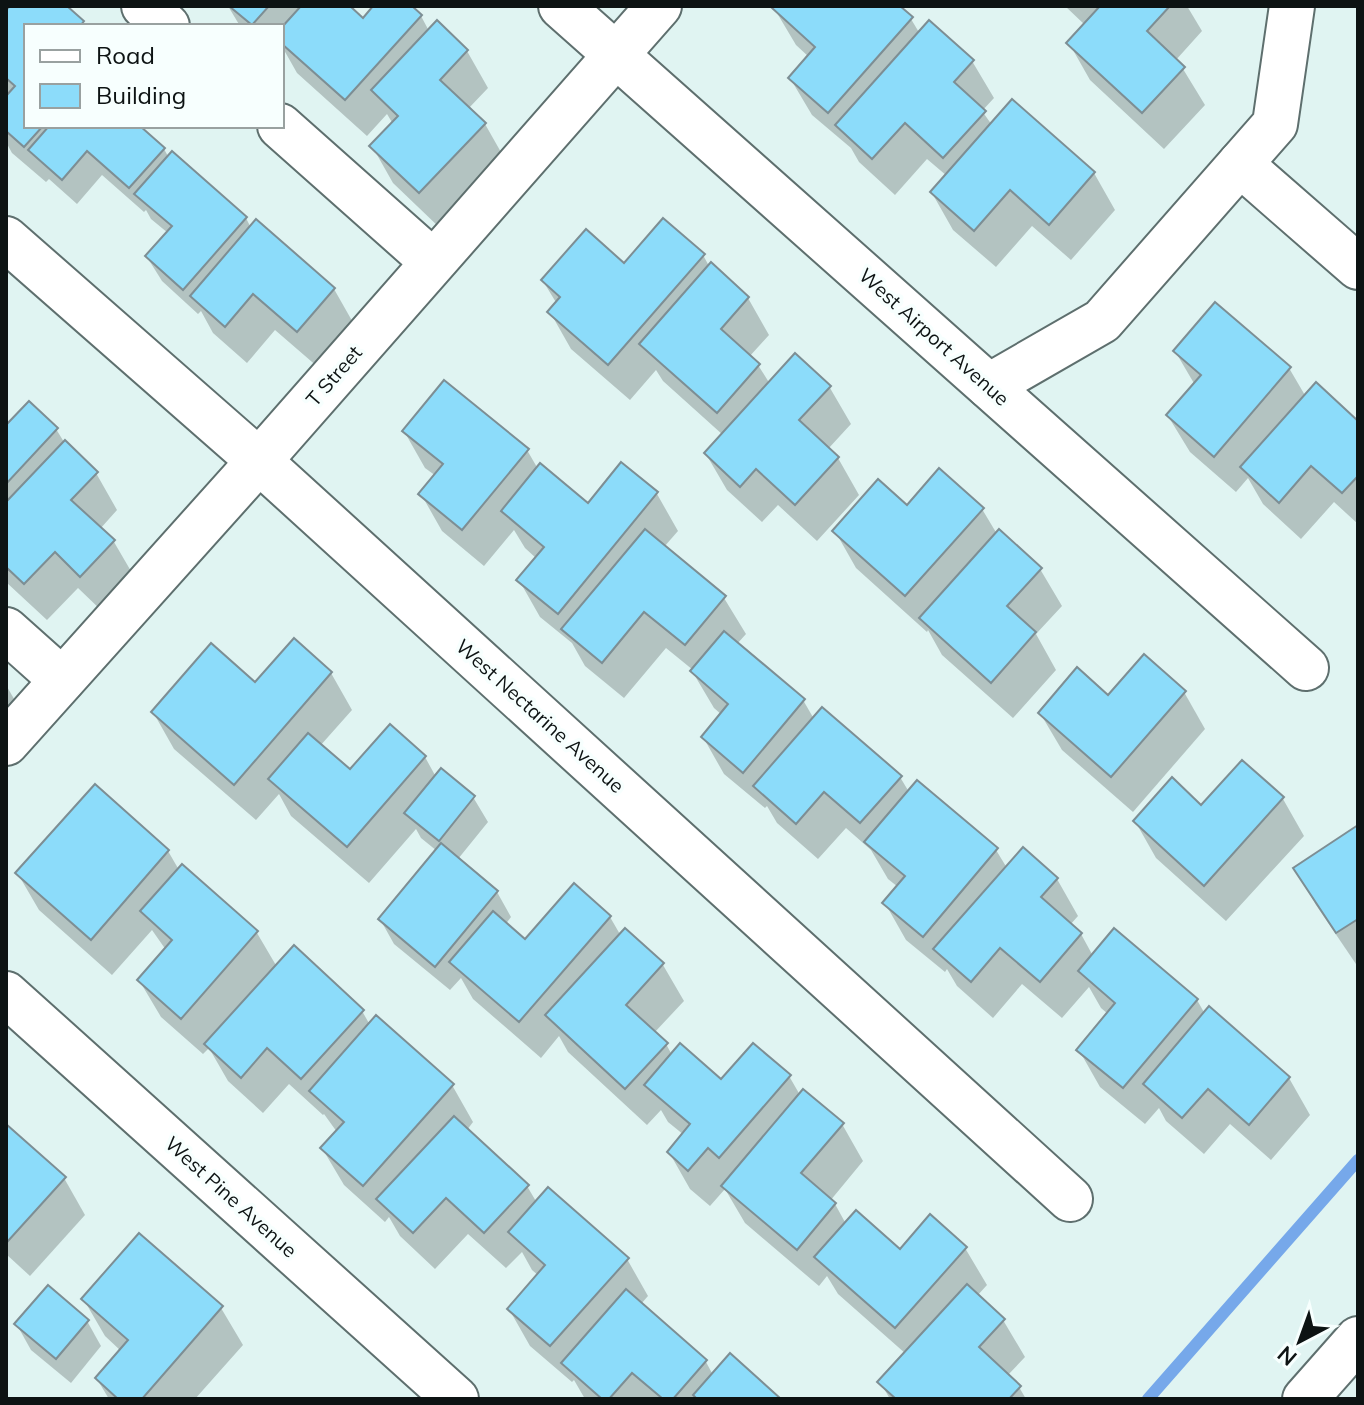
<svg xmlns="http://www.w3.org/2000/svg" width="1364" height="1405" viewBox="0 0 1364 1405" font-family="Mulish,sans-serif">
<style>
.shadow{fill:#0003}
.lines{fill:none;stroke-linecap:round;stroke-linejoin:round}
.stream{stroke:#76a8ea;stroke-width:12}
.building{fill:#8cdcfa;stroke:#7d8e94;stroke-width:2}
.minor-casing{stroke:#5e6f6e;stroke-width:48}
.minor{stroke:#fff;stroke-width:44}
.labels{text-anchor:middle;stroke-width:7;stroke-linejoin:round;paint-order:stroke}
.street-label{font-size:20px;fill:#0d1313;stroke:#f7fffe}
</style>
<rect width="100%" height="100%" fill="#e0f4f2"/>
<g class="shadow">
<polygon points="6,6 64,6 85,26 26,26 26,126 137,126 164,149 169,158 172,154 246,218 251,228 334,289 355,326 319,368 275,330 247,363 213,333 201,311 198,314 162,281 147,257 168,233 151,219 146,210 144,212 102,175 77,204 49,179 46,182 12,153 6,142 6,99 8,96 6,94"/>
<polygon points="228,6 347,6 363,21 376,6 409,6 421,16 429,31 467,51 488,88 468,109 485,124 506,161 441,229 393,183 372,146 393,124 387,114 367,136 297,73 284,50 282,52 282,26 240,26"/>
<polygon points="777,6 897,6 911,19 920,34 972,61 994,98 982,111 992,125 1094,173 1115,210 1071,260 1032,226 996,267 953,230 932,193 947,176 927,159 895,195 859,162 851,148 812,115 790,78 809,57 796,45 774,8"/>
<polygon points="1065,6 1187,6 1202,31 1175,61 1183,69 1205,105 1164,149 1090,80 1069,43 1085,25"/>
<polygon points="703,255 709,266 748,298 769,335 749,357 758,365 770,384 795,356 830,388 851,424 828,449 838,458 859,495 817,541 778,505 762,522 727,490 706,454 723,435 663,381 656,370 630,400 571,349 550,312 557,304 543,281 624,265"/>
<polygon points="1175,351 1289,368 1306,397 1358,423 1358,524 1334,502 1301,539 1263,504 1248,478 1236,492 1190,452 1168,416 1195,385"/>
<polygon points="6,428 56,429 64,442 96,473 117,510 100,529 114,542 135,578 103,612 78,588 47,620 6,582"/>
<polygon points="404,431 527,450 538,469 588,506 621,465 657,494 678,531 664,547 724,598 746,634 737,644 803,700 814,719 900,777 909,792 996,850 1007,868 1057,879 1078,916 1070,925 1081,934 1093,956 1197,1000 1205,1014 1289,1078 1310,1115 1271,1160 1230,1124 1204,1154 1166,1121 1159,1108 1145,1124 1100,1087 1079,1050 1108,1014 1101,1008 1089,987 1062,1018 1022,984 993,1018 957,986 947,969 945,972 906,940 885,903 898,887 888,879 871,850 846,828 818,859 777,823 767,806 765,808 724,774 703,737 722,715 714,708 692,671 693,670 666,648 624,698 585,666 572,643 540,617 519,580 537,559 525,548 514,530 484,566 442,531 421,494 436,476 425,468"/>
<polygon points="907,507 982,509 997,534 1040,569 1062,606 1036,634 1056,670 1013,718 942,655 928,630 927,632 856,568 835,531"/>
<polygon points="331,673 352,710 320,746 350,772 425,757 436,777 473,797 488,822 458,859 497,892 511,917 505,925 525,942 610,917 621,936 625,930 663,965 684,1001 654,1033 666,1044 672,1055 722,1082 789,1076 800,1095 842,1124 863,1161 830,1201 835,1204 846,1224 900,1252 965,1248 987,1285 977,1296 1003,1320 1025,1357 1007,1376 1019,1387 1026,1399 890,1399 880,1382 906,1354 838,1294 827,1276 819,1286 745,1223 725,1189 710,1206 690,1189 669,1152 684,1135 668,1122 661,1110 647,1125 568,1052 559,1036 541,1058 473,999 461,978 450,990 394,944 380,919 437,851 421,838 416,829 369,883 291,816 279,794 256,820 174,749 153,712 256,684"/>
<polygon points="6,685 21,711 6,728"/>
<polygon points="1184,692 1205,729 1133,812 1062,750 1040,713"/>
<polygon points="1242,763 1283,799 1304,836 1226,921 1156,858 1135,821 1202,808"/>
<polygon points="1358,827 1358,967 1316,905 1295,868"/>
<polygon points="168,851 179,870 183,866 257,933 277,967 362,1011 370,1025 452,1085 473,1122 467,1130 527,1186 537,1203 627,1259 648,1296 641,1304 706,1362 713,1375 778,1399 585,1399 574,1380 572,1382 530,1346 509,1309 539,1276 532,1270 522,1252 506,1268 468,1234 435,1269 400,1236 389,1217 385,1222 344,1185 322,1148 337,1132 324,1114 323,1115 289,1084 263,1113 228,1081 209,1048 203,1054 161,1017 139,980 166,950 152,930 112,975 39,910 18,874"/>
<polygon points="6,1127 64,1178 85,1215 30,1276 6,1254"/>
<polygon points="84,1300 221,1308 243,1345 195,1399 109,1399 97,1379 121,1351 105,1336"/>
<polygon points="87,1321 101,1346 71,1383 31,1350 17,1325"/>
</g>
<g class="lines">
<polyline class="stream" points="1148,1399 1358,1160"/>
</g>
<g class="building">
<polygon points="10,6 67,6 84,21 80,26 26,26 26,126 43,126 24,147 6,131 6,96 15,86 6,78 6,10"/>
<polygon points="229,6 269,6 252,25"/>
<polygon points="301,6 350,6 363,18 373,6 412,6 422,15 345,100 282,44 282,27"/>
<polygon points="774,6 900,6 913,17 828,113 788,78 815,47 772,8"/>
<polygon points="1100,6 1170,6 1147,31 1185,67 1142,113 1066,43"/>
<polygon points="437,20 468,50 440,80 486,123 419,193 369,146 398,116 371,90"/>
<polygon points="929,20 974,60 954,82 986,111 943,158 905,123 872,159 835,125"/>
<polygon points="1012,99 1095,172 1049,225 1010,190 974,231 930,192"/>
<polygon points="49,126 140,126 165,148 129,188 87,151 62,180 28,150"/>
<polygon points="172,151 247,217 183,290 145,256 172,226 134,194"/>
<polygon points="663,218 705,254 608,365 547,312 560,297 541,280 586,229 624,263"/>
<polygon points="256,219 335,288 297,332 253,294 225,327 190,296"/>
<polygon points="711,262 749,297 721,329 760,364 717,413 639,344"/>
<polygon points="1215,302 1291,367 1214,457 1166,415 1201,375 1173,351"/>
<polygon points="795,353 831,386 799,420 839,457 795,505 756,469 740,487 704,453"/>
<polygon points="444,380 529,449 462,530 418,494 443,464 402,431"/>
<polygon points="1316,382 1358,421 1358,476 1342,493 1311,466 1279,503 1240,467"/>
<polygon points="29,401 58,428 6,484 6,425"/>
<polygon points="65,440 98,472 71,500 115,540 80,577 55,552 24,584 6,567 6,502"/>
<polygon points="621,462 658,492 558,614 516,580 544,547 501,511 540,463 588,503"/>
<polygon points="939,468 984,508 905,596 832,531 878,479 907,505"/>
<polygon points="645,529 726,596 685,645 644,612 602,663 561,629"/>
<polygon points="999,529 1042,568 1007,606 1036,632 991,683 919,618"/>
<polygon points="724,631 805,699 743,773 701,737 728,704 690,671"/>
<polygon points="294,638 332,672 234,785 151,712 211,643 255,682"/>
<polygon points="1144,654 1186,691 1111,777 1038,713 1077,667 1108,695"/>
<polygon points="822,707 902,776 860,823 824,792 796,824 753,786"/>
<polygon points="390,724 426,756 347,847 268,779 308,733 350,769"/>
<polygon points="1242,760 1284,797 1204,886 1133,821 1172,777 1201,805"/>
<polygon points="441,768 475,796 439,841 404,813"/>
<polygon points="917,780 998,848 923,937 882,903 905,876 864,842"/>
<polygon points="95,784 169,850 91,940 15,873"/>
<polygon points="1358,825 1358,919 1336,933 1293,868"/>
<polygon points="441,843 498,891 435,967 378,919"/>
<polygon points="1023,847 1058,878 1041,897 1082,933 1040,982 1000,948 971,982 933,949"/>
<polygon points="182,864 258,931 181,1019 137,980 172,940 140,911"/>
<polygon points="574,883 611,916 519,1022 449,962 493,911 525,939"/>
<polygon points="625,928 664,963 626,1005 668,1043 625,1089 545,1015"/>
<polygon points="1114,928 1198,999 1123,1088 1076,1050 1115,1003 1078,971"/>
<polygon points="294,945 364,1010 301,1079 267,1048 241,1078 204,1044"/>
<polygon points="1209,1006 1290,1077 1249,1125 1208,1089 1182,1118 1143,1084"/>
<polygon points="376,1015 454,1084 363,1186 320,1148 344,1122 309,1091"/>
<polygon points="680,1043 721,1079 753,1043 791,1075 719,1158 708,1148 688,1171 667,1152 690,1124 644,1085"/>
<polygon points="803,1089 844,1123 801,1173 836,1203 797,1250 721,1186"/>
<polygon points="454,1116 529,1185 484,1233 446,1198 413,1233 376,1199"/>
<polygon points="6,1124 66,1177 8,1241 6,1239"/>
<polygon points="548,1187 629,1258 550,1346 507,1309 545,1265 508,1232"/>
<polygon points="856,1210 900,1249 930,1214 967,1247 895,1328 814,1257"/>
<polygon points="139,1233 223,1306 142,1399 118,1399 95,1378 128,1340 81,1299"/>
<polygon points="967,1284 1005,1319 979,1347 1021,1386 1009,1399 896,1399 877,1382"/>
<polygon points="48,1285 89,1320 56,1359 14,1324"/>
<polygon points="626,1289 707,1360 673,1399 663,1399 632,1373 609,1399 602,1399 561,1363"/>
<polygon points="730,1353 781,1399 697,1399 693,1395"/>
</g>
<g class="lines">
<g class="minor-casing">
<g id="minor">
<polyline points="144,6 167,26"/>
<polyline points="561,6 1306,668"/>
<polyline points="280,126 433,262"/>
<polyline points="1240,164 1358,267"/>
<polyline points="6,239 259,461 1070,1199"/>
<polyline points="989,386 1102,321 1275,124 1292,6"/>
<polyline points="6,630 62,680"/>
<polyline points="6,743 259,461 659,6"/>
<polyline points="6,994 456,1399"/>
<polyline points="1305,1399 1358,1339"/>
</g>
</g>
<use href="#minor" class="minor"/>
</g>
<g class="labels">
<g class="street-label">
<text transform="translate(934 337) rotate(42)" y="7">West Airport Avenue</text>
<text transform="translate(334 376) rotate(-49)" y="7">T Street</text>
<text transform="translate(540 716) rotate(42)" y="7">West Nectarine Avenue</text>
<text transform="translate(231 1197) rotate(42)" y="7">West Pine Avenue</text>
</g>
</g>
<rect width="1364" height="1405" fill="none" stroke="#0d1313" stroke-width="16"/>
<rect x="24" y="24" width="260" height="104" fill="#f7fffe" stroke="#99a1a0" stroke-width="2"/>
<rect x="40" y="50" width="40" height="12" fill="#ffffff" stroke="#99a1a0" stroke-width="2"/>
<text x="96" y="64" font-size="24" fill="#0d1313">Road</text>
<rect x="40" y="84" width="40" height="24" fill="#8cdcfa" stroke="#99a1a0" stroke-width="2"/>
<text x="96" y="104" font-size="24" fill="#0d1313">Building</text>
<g transform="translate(1300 1341) rotate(221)" stroke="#f7fffe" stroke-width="6" paint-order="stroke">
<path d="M0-6L14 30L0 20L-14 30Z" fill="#0d1313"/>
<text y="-12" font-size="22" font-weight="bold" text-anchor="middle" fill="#0d1313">N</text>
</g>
</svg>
